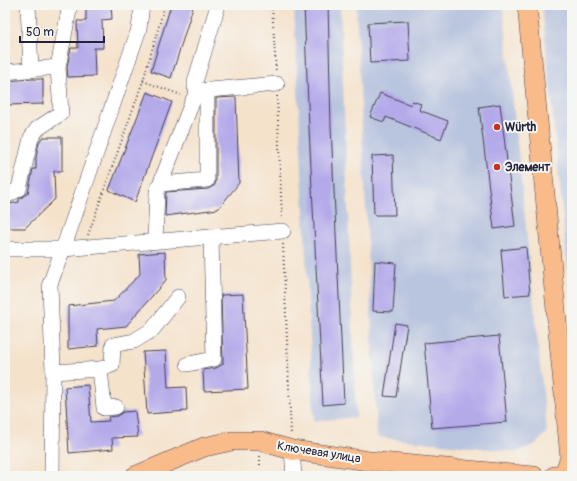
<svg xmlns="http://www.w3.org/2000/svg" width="577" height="481" viewBox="0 0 577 481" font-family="Pangolin,sans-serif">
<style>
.industrial{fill:#b9c4de}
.building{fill:#b4aaea}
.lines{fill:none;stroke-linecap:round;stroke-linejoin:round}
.minor-casing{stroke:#423f51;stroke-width:16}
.major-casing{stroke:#423f51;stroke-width:20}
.path{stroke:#423f51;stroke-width:2;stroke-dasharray:1 3;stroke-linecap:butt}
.minor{stroke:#fff;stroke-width:15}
.major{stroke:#fabb8b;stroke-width:19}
.poi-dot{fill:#c8321e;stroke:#f6f6f2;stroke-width:1.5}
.labels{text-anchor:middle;stroke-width:4;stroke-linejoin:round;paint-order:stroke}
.poi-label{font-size:12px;font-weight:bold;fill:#22223b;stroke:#f6f6f2;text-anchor:start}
.street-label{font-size:12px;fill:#22223b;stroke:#f6f6f2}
</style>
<rect width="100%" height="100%" fill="#f6f6f2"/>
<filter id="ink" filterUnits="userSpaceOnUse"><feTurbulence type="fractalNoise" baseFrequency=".025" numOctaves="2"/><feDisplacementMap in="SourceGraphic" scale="8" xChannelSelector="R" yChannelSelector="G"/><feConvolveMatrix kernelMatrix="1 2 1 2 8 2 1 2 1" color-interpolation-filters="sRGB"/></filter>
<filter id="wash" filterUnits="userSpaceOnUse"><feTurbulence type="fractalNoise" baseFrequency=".012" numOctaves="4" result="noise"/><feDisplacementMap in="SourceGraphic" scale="16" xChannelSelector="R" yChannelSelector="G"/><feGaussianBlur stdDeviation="0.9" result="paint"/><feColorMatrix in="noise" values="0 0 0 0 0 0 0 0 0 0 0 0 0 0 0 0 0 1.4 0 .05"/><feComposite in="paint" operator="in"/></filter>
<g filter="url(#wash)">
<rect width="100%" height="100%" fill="#f5e2cb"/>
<g class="industrial">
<polygon points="294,5 340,5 356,417 314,421"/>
<polygon points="356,5 503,5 547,432 536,444 517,452 377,437"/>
<polygon points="542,5 572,5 572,307"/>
</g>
<g id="blocks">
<g class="building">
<polygon points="86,5 111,5 112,19 102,20 103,48 94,48 95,76 68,77 67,67 71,48 78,48 77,21 86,21"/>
<polygon points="171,5 186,5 193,7 171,78 151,71"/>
<polygon points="304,5 328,5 331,127 344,403 323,405 309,128"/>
<polygon points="408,21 410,61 370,63 368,23"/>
<polygon points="32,79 43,79 43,104 5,105 5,81"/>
<polygon points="147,92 172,102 135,202 109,190"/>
<polygon points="380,93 411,105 412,101 421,104 419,110 448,121 441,139 386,117 384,122 370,117"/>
<polygon points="236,97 239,183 218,209 165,216 166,192 208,189 215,185 216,180 216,98"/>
<polygon points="500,104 515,226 494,229 479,107"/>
<polygon points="43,137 62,137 62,171 54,171 55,199 25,228 5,228 5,205 19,202 19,199 28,193 33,169 36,169 36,158 39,142"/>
<polygon points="393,155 395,215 374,215 372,156"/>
<polygon points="526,247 530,294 505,296 501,250"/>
<polygon points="165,252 166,280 126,326 97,329 98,346 68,349 68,306 114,301 140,274 139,254"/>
<polygon points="375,261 396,263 393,312 373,311"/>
<polygon points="243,294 248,389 204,391 203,370 216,368 223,364 221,295"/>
<polygon points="395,323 407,325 396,397 384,396"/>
<polygon points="499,336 507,422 432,428 424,343"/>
<polygon points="166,351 168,388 186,387 187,411 147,414 143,352"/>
<polygon points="88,385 91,422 109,421 108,417 117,416 123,412 135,411 138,437 112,438 113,449 69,453 65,387"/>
</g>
</g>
</g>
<g filter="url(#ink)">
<use href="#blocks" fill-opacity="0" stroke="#423f51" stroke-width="1"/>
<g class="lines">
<g class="minor-casing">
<g id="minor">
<polyline points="28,5 31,70"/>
<polyline points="5,72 58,67"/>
<polyline points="198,91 277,84"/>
<polyline points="160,184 207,180 207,90"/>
<polyline points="6,196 19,189 31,138 37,129 61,113 58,67 70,5"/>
<polyline points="155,241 157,192 193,100 198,91 195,87 195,82 218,5"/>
<polyline points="5,249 63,249 283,231"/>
<polyline points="188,364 214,359 211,237"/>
<polyline points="53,372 100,369"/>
<polyline points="116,407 104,408 100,369 112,365 113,345 134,341 152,330 178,297"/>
<polyline points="292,450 294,476"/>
<polyline points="52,476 53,372 50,284 63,249 139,29 142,5"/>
</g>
</g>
<g class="major-casing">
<g id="major">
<polyline points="527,5 570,458 564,473 554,476"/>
<polyline points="135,476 204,447 232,441 260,441 292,450 369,461 534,476"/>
</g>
</g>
<g class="path">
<polyline points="272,5 276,72"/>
<polyline points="143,81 181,95"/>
<polyline points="277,96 282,220"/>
<polyline points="88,235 143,81 165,5"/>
<polyline points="283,244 291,435"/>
<polyline points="260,465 260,456"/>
</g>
<use href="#minor" class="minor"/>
<use href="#major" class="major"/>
</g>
</g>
<g class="poi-dot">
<circle cx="497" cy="127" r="4"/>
<circle cx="497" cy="167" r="4"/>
</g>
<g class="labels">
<g class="poi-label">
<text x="505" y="131">Würth</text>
<text x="505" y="171">Элемент</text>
</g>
<g class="street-label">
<text transform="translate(319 452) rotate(9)" y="4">Ключевая улица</text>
</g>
</g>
<rect width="577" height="481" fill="none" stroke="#f6f6f2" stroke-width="20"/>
<path d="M20 36v6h84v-6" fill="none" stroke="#22223b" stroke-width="2"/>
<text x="26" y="36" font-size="12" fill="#22223b" stroke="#f6f6f2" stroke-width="3" paint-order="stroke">50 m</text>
</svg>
